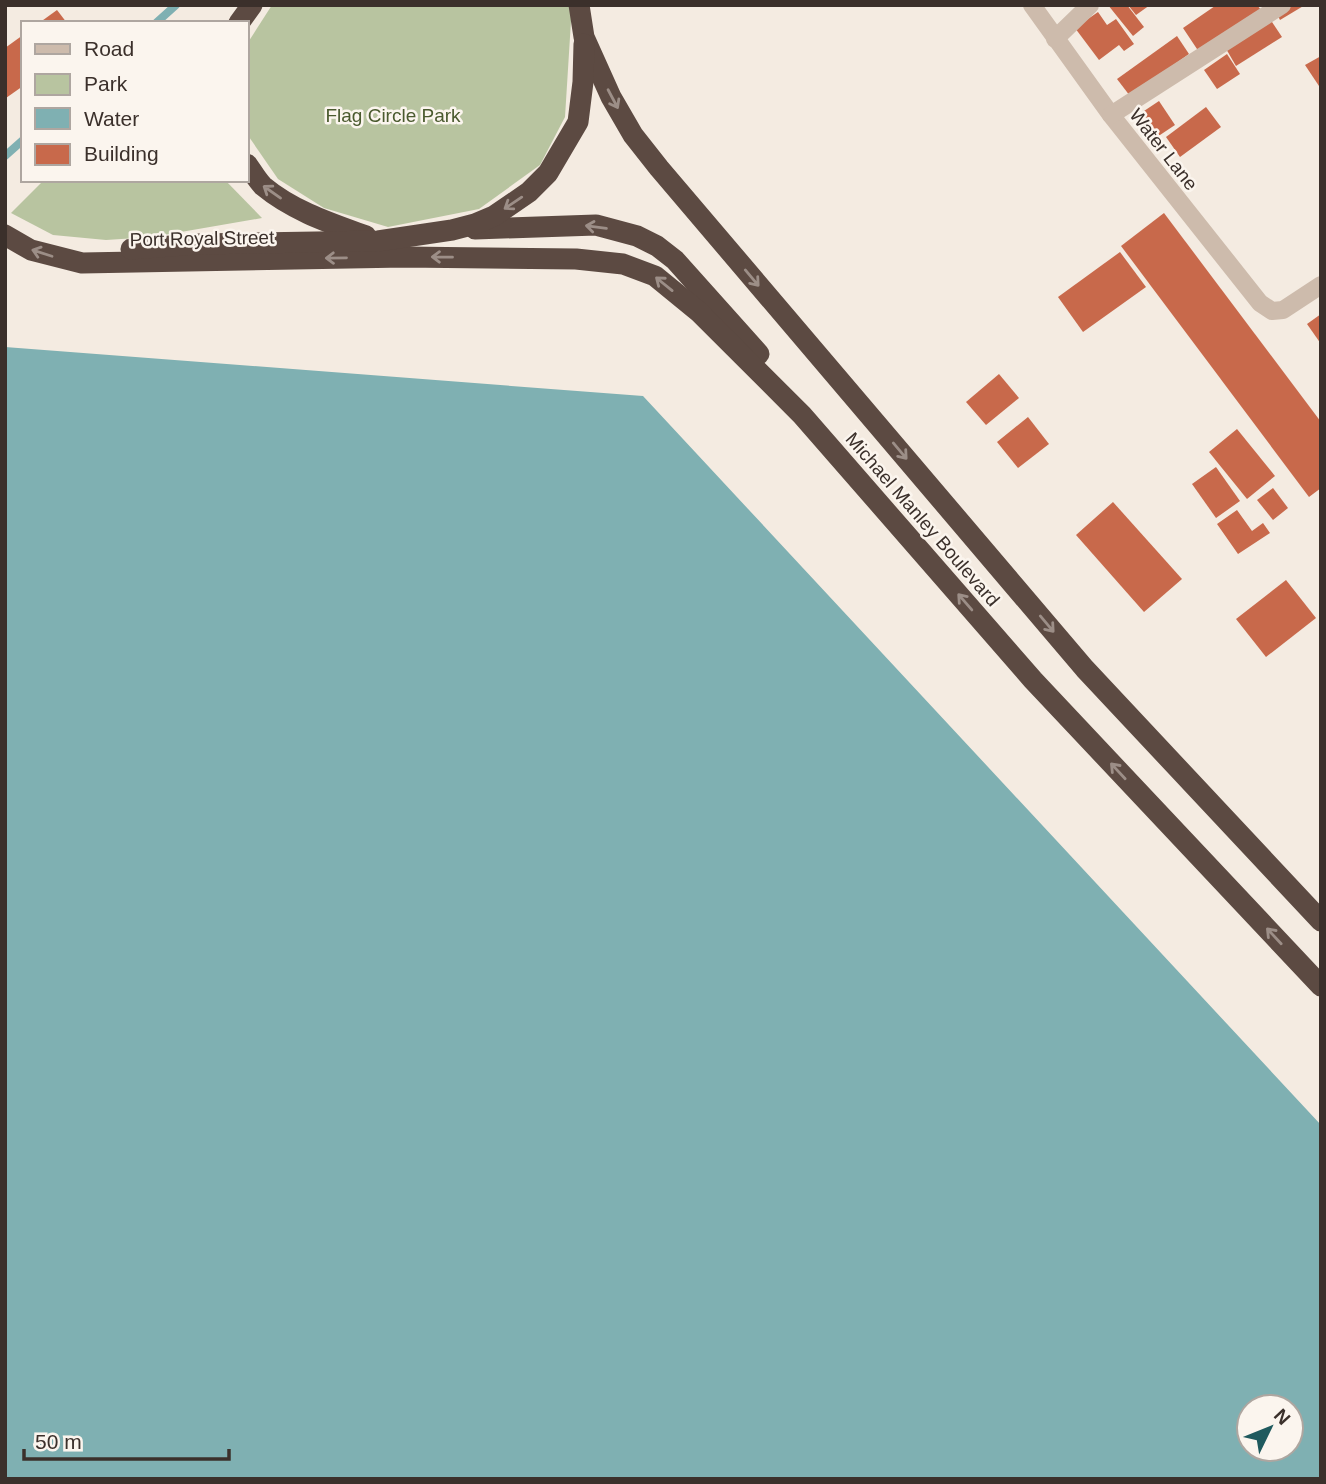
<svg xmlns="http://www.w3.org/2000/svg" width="1326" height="1484" viewBox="0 0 1326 1484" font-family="Helvetica,sans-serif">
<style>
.green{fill:#b8c4a0}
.water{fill:#7fb0b2;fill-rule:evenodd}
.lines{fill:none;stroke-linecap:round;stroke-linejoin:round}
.stream{stroke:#7fb0b2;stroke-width:8}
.building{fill:#c8694b}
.street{stroke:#cdbbac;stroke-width:18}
.highway{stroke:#5c4a42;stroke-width:21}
.oneway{stroke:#9c8e87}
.labels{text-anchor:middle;stroke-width:5;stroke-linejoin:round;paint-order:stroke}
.park-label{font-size:19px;fill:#4a5a2e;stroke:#fbf5ee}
.street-label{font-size:19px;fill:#3b302b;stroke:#fbf5ee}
</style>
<rect width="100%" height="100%" fill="#f4ebe1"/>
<g class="green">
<polygon points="272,5 572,5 565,117 540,165 479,209 388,227 324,208 278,179 247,134 247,44"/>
<polygon points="44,180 225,180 262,218 152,237 106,240 53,235 11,213"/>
</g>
<path class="water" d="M5,347l638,49 678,729v354h-1316zM1249,1407h42v42h-42z"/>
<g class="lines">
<g class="stream">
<polyline points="156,23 176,5"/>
<polyline points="5,156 23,140"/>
</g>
</g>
<g class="building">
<polygon points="1108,5 1127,5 1144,27 1133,36"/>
<polygon points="1128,5 1150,5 1136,15"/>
<polygon points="1214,5 1257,5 1261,10 1199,52 1183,28 1215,6"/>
<polygon points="1288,5 1305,5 1280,20 1276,12"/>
<polygon points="57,10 67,23 39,23"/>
<polygon points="1098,12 1107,25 1116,19 1134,44 1124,51 1119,45 1099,60 1075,28"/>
<polygon points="1270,19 1282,37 1236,66 1225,47"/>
<polygon points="23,35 23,86 6,98 5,48"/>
<polygon points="1177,36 1189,54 1130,96 1117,79"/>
<polygon points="1227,54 1240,74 1217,89 1204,70"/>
<polygon points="1321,56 1321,85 1319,86 1305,65"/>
<polygon points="1159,101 1175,125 1157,137 1141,113"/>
<polygon points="1206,107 1221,127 1180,157 1166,137"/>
<polygon points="1164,213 1321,422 1321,488 1309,497 1121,246"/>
<polygon points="1120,252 1146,287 1083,332 1058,297"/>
<polygon points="1321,314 1321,344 1307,324"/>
<polygon points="999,374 1019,398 986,425 966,402"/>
<polygon points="1028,417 1049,444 1018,468 997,442"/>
<polygon points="1237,429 1275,476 1247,499 1209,452"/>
<polygon points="1216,467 1240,501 1216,518 1192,484"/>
<polygon points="1273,488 1288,508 1273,520 1257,500"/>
<polygon points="1113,502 1182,579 1144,612 1076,535"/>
<polygon points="1237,510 1252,531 1263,523 1270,533 1238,554 1217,524"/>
<polygon points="1286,580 1316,618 1266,657 1236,619"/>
</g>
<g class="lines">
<g class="street">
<polyline points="1032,5 1111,115 1260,303 1272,311 1283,310 1321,285"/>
<polyline points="1055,39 1090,5"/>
<polyline points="1111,115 1282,5"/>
</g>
<g class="highway">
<polyline points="579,5 584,37 611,97 633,135 659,168 1085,669 1321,921"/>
<polyline points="239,23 252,5"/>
<path d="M247,164c5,7 10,16 16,22 30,25 67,37 103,50"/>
<polyline points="475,229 596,225 637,236 657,246 675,260 759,354"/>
<polyline points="5,235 31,250 82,263 404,257 576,259 623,264 655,276 699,312 802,415 1033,680 1321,986"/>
<polyline points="131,249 198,244 378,241 452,230 475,224 494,216 529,192 548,173 578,122 583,82 584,44"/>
</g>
</g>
<defs><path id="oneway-shaft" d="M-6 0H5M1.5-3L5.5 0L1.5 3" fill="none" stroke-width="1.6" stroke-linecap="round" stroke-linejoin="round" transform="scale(1.75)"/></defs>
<g class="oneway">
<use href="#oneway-shaft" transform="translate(613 99) rotate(62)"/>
<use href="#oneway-shaft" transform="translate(272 192) rotate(-145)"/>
<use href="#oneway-shaft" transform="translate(513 203) rotate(146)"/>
<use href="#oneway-shaft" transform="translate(596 227) rotate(-173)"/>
<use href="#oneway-shaft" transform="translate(42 253) rotate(-162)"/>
<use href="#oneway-shaft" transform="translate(442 257) rotate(-179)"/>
<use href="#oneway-shaft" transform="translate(336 258) rotate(179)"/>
<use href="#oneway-shaft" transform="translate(752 278) rotate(50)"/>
<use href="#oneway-shaft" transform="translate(664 284) rotate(-141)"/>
<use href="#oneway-shaft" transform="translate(900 451) rotate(50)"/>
<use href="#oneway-shaft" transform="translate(965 602) rotate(-131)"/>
<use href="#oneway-shaft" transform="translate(1047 624) rotate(50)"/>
<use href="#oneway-shaft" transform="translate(1118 771) rotate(-133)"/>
<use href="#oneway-shaft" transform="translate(1274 936) rotate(-133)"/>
</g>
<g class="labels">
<g class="park-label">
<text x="393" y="122">Flag Circle Park</text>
</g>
<g class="street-label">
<text transform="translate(1164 149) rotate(52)" y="7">Water Lane</text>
<text transform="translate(202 238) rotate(-1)" y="7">Port Royal Street</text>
<text transform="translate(923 519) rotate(49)" y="7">Michael Manley Boulevard</text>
</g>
</g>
<rect width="1326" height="1484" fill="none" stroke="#3b302b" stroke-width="14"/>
<rect x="21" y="21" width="228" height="161" fill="#fbf5ee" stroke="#aea6a0" stroke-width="2"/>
<rect x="35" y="44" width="35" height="10" fill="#cdbbac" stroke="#aea6a0" stroke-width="2"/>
<text x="84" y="56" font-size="21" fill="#3b302b">Road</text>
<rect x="35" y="74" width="35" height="21" fill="#b8c4a0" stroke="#aea6a0" stroke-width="2"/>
<text x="84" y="91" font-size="21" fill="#3b302b">Park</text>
<rect x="35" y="108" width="35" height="21" fill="#7fb0b2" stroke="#aea6a0" stroke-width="2"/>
<text x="84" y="126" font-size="21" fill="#3b302b">Water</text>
<rect x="35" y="144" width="35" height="21" fill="#c8694b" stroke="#aea6a0" stroke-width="2"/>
<text x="84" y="161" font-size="21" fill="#3b302b">Building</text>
<g transform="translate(1270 1428) rotate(47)"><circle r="33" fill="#fbf5ee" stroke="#aea6a0" stroke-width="2"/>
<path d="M0-5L12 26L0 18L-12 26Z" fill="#1f5a5e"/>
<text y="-10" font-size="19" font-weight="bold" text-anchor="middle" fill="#3b302b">N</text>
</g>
<path d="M24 1449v10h205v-10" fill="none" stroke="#3b302b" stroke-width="3.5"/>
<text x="35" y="1449" font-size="21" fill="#3b302b" stroke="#fbf5ee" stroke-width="5" paint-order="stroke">50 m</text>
</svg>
